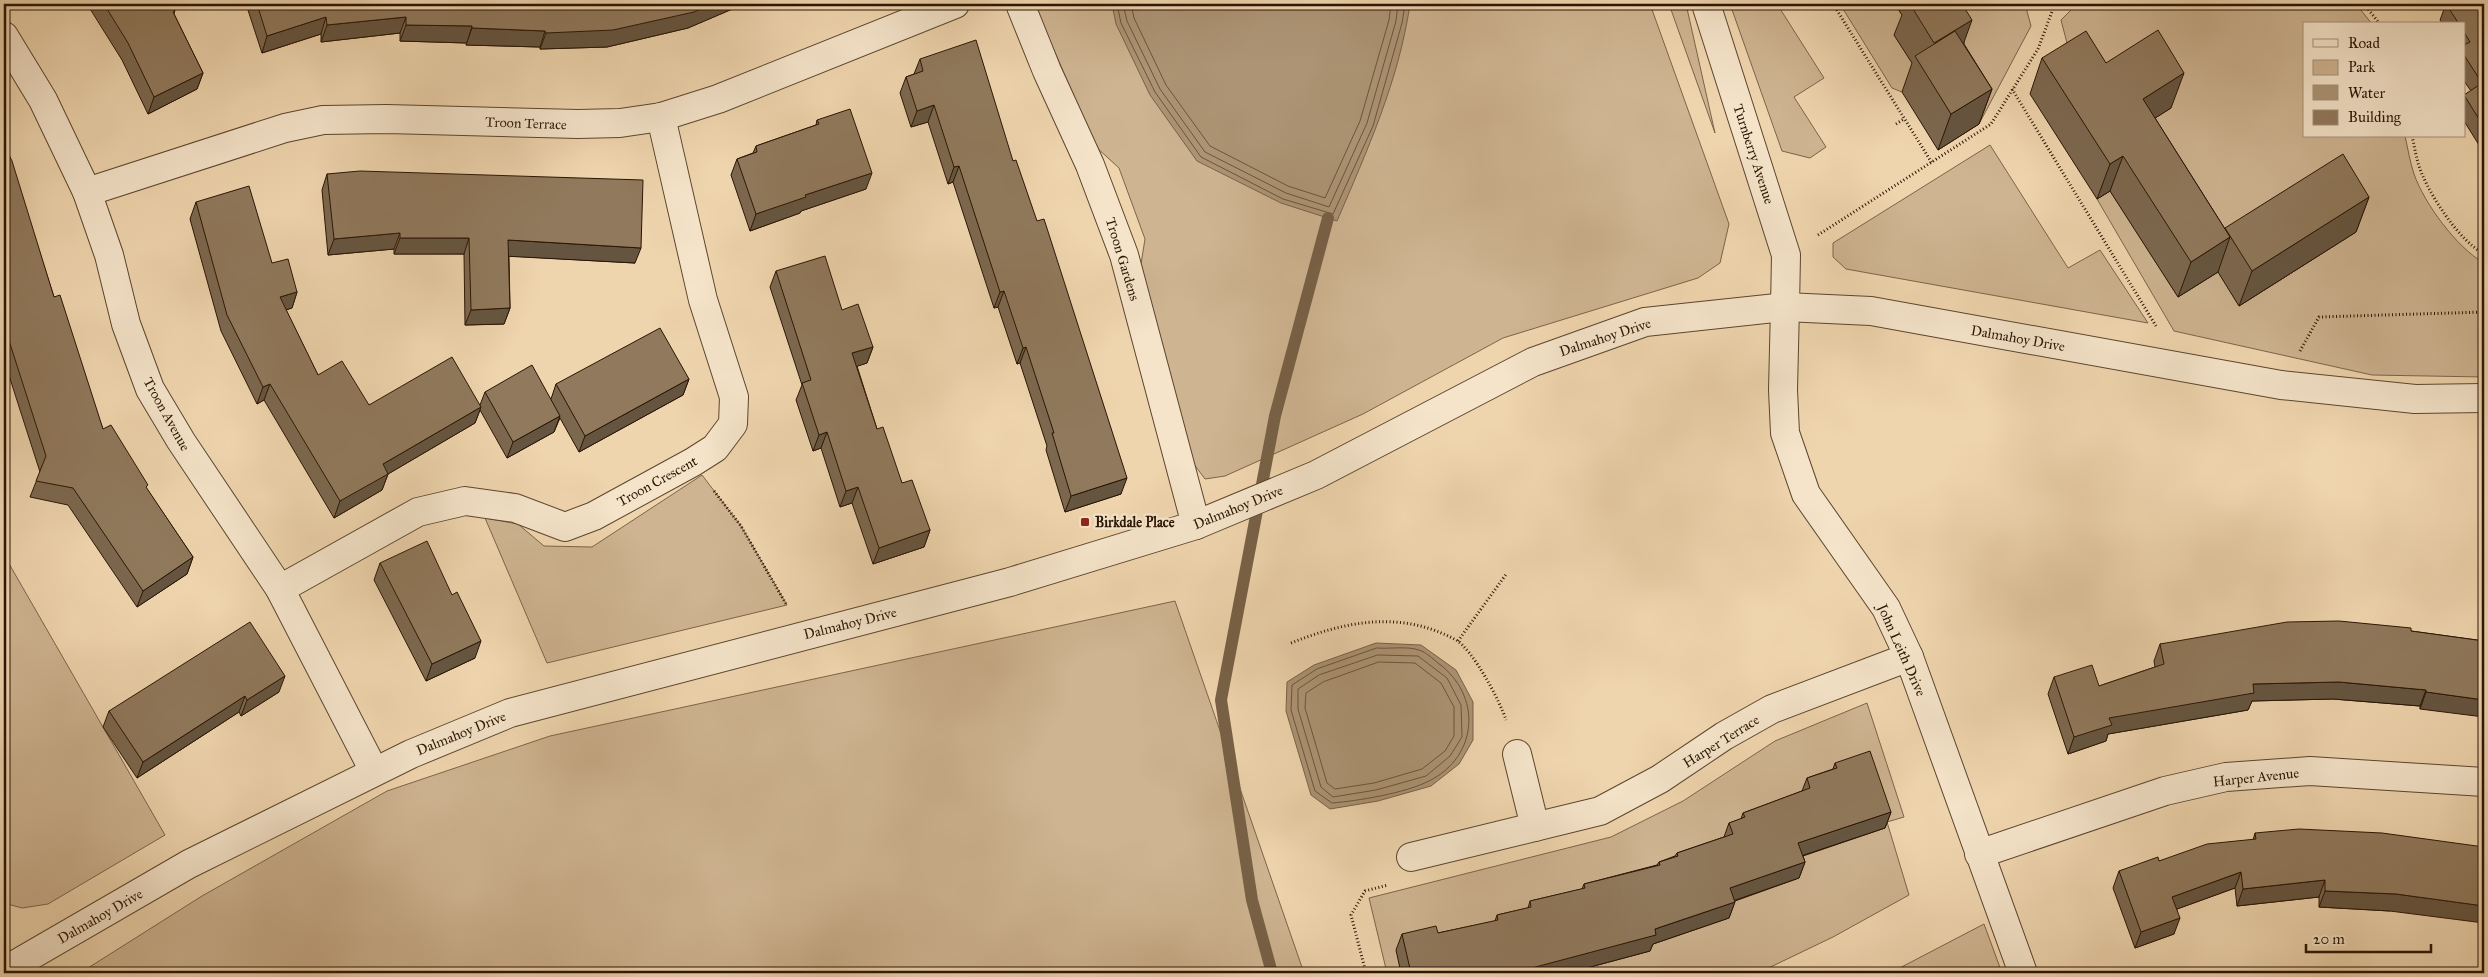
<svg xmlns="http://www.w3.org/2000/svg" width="2488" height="977" viewBox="0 0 2488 977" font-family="'IM FELL Great Primer',serif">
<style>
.green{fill:#ceb491;stroke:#7c644a}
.water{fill:#ac9474;stroke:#786147}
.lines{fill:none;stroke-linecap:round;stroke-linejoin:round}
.shore{stroke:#6b543c;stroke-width:1}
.stream{stroke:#786147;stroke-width:12}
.minor-casing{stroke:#5b452e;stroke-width:30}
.tertiary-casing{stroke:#5b452e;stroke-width:30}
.path{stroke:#2a1504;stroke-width:3;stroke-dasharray:1 2.5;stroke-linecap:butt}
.minor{stroke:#f5e4ca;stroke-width:28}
.tertiary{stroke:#f5e4ca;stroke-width:28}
.wall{fill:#7c684f;stroke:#2a1504}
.shaded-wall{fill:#655540;stroke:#2a1504}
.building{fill:#90795c;stroke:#2a1504}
.poi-dot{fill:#8f2418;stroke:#f5e4ca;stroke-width:2}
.labels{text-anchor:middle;stroke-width:4.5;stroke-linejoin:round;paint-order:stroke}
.street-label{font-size:14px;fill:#2a1504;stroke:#f5e4ca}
.poi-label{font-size:14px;font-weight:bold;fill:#2a1504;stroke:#f5e4ca;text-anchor:start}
</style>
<rect width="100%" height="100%" fill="#efd5ae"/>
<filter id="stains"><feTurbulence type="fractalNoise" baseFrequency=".004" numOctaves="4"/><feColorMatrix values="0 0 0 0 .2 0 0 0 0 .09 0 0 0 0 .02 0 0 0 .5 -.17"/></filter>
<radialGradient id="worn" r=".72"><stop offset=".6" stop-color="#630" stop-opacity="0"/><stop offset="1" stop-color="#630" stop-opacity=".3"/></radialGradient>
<g class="green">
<polygon points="1034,4 1650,4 1729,224 1720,263 1698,278 1503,338 1363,414 1225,476 1205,479 1190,459 1141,264 1145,239 1119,168 1096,147"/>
<polygon points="1669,4 1686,4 1715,133"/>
<polygon points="1730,4 1777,4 1824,78 1794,97 1826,147 1810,158 1782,151"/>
<polygon points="1840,4 1895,4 1908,25 1894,35 1922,79 1902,92 1892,88"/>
<polygon points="1943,4 2025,4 2031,26 1979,124"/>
<path d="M2077,4h279l16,20h-68v112h101c3,13 5,26 9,38 10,29 43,74 70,89v114l-112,-2 -198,-44 -77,-132 13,-8 68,106 40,-25 21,34 117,-74 -144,32 -139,-198 -12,-46z"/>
<polygon points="1990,145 2068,268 2100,250 2148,323 1846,269 1833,257 1833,243"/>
<polygon points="702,475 741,526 787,605 547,663 485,518 518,524 544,546 592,547"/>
<polygon points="4,555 165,835 48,904 22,908 4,903"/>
<polygon points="1175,601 1304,973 80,973 202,896 387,791 550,736"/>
<polygon points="1867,703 1904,817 1887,822 1909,895 1833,937 1758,973 1387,973 1369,898 1611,837 1683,801 1775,741"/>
<polygon points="1984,924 2002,973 1890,973"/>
</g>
<g class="water">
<path d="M1112,4h298c-11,76 -43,147 -73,217l-56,-18 -84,-42 -47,-66 -34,-71z"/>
<polygon points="1376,643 1421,645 1456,670 1473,702 1473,740 1459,764 1431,786 1378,801 1330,809 1311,795 1286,711 1287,682 1314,665"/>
</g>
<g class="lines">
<g class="shore">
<polyline points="1117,4 1121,23 1155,92 1201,157 1283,199 1333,214 1373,126 1402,23 1405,4"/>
<polyline points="1123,4 1127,21 1160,89 1205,152 1286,193 1329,207 1367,123 1396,21 1398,4"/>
<polyline points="1131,4 1134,18 1166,85 1210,146 1288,186 1325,198 1360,121 1389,20 1391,4"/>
<path d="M1377,648c13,1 30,-2 42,2 7,2 14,9 19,13 44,32 41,93 -9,118 -23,12 -72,20 -97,22l-17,-12 -24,-81 1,-25 25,-16z"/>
<polygon points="1378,655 1418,656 1447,678 1461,705 1462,737 1450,756 1426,776 1376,790 1333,797 1321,787 1298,709 1298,689 1319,675"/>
<polygon points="1379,662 1415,663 1441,683 1454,707 1454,736 1445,751 1422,769 1374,783 1335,789 1327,783 1305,708 1306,693 1323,682"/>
</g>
<polyline class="stream" points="1272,973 1252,900 1221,700 1275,416 1328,218"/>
<g class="minor-casing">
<g id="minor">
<polyline points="1020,4 1047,71 1090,165 1124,255 1196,525"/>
<polyline points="4,36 43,100 87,192 109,255 126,324 150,389 181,441 280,589 374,771"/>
<polyline points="87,192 285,128 323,120 387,119 578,124 620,123 661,117 718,99 955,4"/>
<polyline points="1785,307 1783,390 1785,433 1806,494 1886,608 1909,657 2023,973"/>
<polyline points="280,589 418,512 465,501 515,508 565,527 594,516 693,462 715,448 733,424 734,397 703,300 661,117"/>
<polyline points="1517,754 1535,827"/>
<polyline points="1979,854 2165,791 2226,777 2310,771 2484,782"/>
<polyline points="1411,857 1600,811 1660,779 1724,736 1772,709 1909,657"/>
</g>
</g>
<g class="tertiary-casing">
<g id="tertiary">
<polyline points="1706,4 1786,255 1785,307"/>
<polyline points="4,971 189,864 411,754 510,713 1010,582 1196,525 1316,475 1533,362 1645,322 1785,307 1871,311 2281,385 2415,399 2484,398"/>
</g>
</g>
<g class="path">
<polyline points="1833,4 1932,163"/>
<polyline points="2050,4 2053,9"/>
<polyline points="2364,4 2380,24"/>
<polyline points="2264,5 2264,4"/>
<polyline points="2012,89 2156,326"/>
<polyline points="1896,124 1904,119"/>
<path d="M2412,136c3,13 5,27 10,38 11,26 38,67 62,80"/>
<polyline points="1818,235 1991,124 2038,49 2053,9 2061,4"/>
<polyline points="2300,351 2319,317 2484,312"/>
<polyline points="714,491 741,526 786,604"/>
<polyline points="1458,641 1507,573"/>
<path d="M1291,643c55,-22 110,-33 165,-3 17,10 44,61 50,80"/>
<polyline points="1366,973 1351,915 1365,891 1388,885"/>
</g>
<use href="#minor" class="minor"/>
<use href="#tertiary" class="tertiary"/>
</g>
<g class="wall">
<polygon points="87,4 171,4 175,10 174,14 203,73 197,89 148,114 122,60"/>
<polygon points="246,4 744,4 688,28 607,47 540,49 540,47 466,45 467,43 400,41 400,33 321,42 321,34 262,53"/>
<polygon points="1895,4 1962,4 1964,44 1992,89 1979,124 1938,150 1902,92 1912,63 1894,35 1902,15"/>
<polygon points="2446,4 2484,4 2484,153 2464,121 2464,95 2471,91 2464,81 2464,24 2443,24 2440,20"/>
<polygon points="2042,58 2106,63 2171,108 2155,118 2225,229 2369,197 2356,232 2239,306 2218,272 2178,297 2110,191 2097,199 2030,94"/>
<polygon points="920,59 1013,161 1121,494 1065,512 1046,450 1047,446 1020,363 1017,364 998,307 994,308 953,182 948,184 928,122 911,127 900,93 906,77 914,74"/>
<polygon points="817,120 866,189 801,211 800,213 750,231 731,175 737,159 753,153 756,146 816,125"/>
<polygon points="4,144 54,297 103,429 147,489 193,557 187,574 137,607 68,505 30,497 40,472 4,360"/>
<polygon points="327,174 635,263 509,256 510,308 504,324 465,325 464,254 394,254 394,249 328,255 322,190"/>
<polygon points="196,202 272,263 297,292 292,308 286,310 318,375 369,405 480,405 485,392 551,399 556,384 689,379 683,395 579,452 560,418 554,432 507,458 480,410 475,423 388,474 382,490 334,518 264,400 257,404 221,331 190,219"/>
<polygon points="776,271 842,310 873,347 867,363 857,366 877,429 902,483 930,530 924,547 873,564 852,503 840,507 821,448 813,451 796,400 802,385 770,287"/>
<polygon points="380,563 475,658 426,681 374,580"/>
<polygon points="2411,631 2484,641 2420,709 2420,706 2333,699 2252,701 2248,710 2108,734 2106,741 2068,754 2048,694 2054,677 2099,686 2155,667 2154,661 2160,644"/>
<polygon points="279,692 241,716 239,712 137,778 103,727 109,711"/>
<polygon points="1835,763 1891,812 1885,828 1803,856 1805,862 1799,878 1735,901 1729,918 1653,944 1650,951 1568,973 1401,973 1396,950 1402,934 1438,933 1495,921 1497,915 1528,908 1530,901 1582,889 1584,884 1657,865 1659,862 1675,856 1677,853 1724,837 1729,823 1741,819 1743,813 1802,791 1807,778 1833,769"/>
<polygon points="2255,833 2390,911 2319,907 2319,897 2237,906 2235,888 2177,909 2174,934 2135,948 2113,888 2119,871 2159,861 2253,840"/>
</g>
<g class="shaded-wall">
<polygon points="712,4 744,4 688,28 607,47 540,49 546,33"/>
<polygon points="326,17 321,34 262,53 267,36"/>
<polygon points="406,17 400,33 321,42 327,25"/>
<polygon points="1972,20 1959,56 1934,43"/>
<polygon points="406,25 472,26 467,43 400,41"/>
<polygon points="472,28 545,31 540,47 466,45"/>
<polygon points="203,73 197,89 148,114 154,97"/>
<polygon points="2184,73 2171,108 2130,134 2143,99"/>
<polygon points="1992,89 1979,124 1938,150 1951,114"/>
<polygon points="934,105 928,122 911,127 917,111"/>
<polygon points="2123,156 2110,191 2097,199 2110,164"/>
<polygon points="959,166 953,182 948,184 954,167"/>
<polygon points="872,173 866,189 801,211 800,213 750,231 756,214 805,195"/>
<polygon points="2369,197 2356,232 2239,306 2252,271"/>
<polygon points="400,233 394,249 328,255 334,239"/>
<polygon points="2230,237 2218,272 2178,297 2191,262"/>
<polygon points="400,238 469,238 464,254 394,254"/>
<polygon points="508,240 641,248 635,263 503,256"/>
<polygon points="1004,291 998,307 994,308 1000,292"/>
<polygon points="297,292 292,308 274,313 280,297"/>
<polygon points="510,308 504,324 465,325 471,310"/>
<polygon points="873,347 867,363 846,370 852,353"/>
<polygon points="1026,347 1020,363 1017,364 1023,348"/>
<polygon points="689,379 683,395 579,452 585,436"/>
<polygon points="270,384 264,400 257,404 263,387"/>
<polygon points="481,407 475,423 388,474 382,490 334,518 340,501 383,464"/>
<polygon points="560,416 554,432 507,458 513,442"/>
<polygon points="827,432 821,448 813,451 819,435"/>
<polygon points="1127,478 1121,494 1065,512 1071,496"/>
<polygon points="858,487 852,503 840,507 846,491"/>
<polygon points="930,530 924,547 873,564 879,548"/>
<polygon points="193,557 187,574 137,607 143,591"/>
<polygon points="481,641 475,658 426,681 432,664"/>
<polygon points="285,676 279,692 241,716 247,700"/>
<polygon points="2339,682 2426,690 2420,706 2333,699 2252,701 2248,710 2108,734 2106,741 2068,754 2074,737 2109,718 2253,684"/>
<polygon points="2426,692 2484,700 2484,717 2420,709"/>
<polygon points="245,696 239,712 137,778 143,762"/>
<polygon points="1891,812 1885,828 1792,859 1798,843"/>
<polygon points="1805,862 1799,878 1724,904 1730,888"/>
<polygon points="2241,872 2235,888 2166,913 2172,897"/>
<polygon points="2325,880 2319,897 2237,906 2243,889"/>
<polygon points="2325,891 2396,894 2484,906 2484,923 2390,911 2319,907"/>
<polygon points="1735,902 1729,918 1653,944 1650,951 1568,973 1513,973 1655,929"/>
<polygon points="2180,918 2174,934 2135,948 2141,932"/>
</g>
<g class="building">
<polygon points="104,4 171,4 175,10 173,12 203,73 154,97 128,43"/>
<polygon points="257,4 712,4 694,12 613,30 546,33 545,31 472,28 472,26 406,25 406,17 327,25 326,17 267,36"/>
<polygon points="1910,4 1962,4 1972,20 1934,43"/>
<polygon points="2446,4 2484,4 2484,127 2464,95 2482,83 2464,55 2464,45 2470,42 2464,32 2464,24 2459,24"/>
<polygon points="2158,30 2184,73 2143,99 2230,237 2191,262 2123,156 2110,164 2042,58 2086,31 2106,63"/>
<polygon points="1955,31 1992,89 1951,114 1915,56"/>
<polygon points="976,40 1013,161 1016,160 1037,221 1044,219 1127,478 1071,496 1052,433 1054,433 1026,347 1023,348 1004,291 1000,292 959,166 954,167 934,105 917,111 906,77 923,71 920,59"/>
<polygon points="850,109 872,173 805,195 806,197 756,214 737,159 757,152 756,146 819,124 817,120"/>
<polygon points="4,144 12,161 54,297 60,295 103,429 111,425 148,485 146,487 193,557 143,591 73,488 36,481 46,456 4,325"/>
<polygon points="2343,154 2369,197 2252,271 2225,228"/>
<polygon points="360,171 643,180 641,248 508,240 510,308 471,310 469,238 400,238 400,233 334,239 327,174"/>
<polygon points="249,186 272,263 288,259 297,292 280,297 318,375 342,361 369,405 452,357 481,407 383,464 388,474 340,501 270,384 263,387 227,315 196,202"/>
<polygon points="825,256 842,310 858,304 873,347 852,353 877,429 883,427 902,483 912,480 930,530 879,548 858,487 846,491 827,432 819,435 802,383 811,380 776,271"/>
<polygon points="660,328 689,379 585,436 556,384"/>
<polygon points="532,365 560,416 513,442 485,392"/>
<polygon points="427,541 452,595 457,592 481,641 432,664 380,563"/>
<polygon points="2339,621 2411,628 2411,631 2484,641 2484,700 2426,692 2426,690 2339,682 2253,684 2254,693 2109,718 2112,725 2074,737 2054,677 2092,665 2099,686 2164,664 2160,644 2287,622"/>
<polygon points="250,622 285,676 247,700 245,696 143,762 109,711"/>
<polygon points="1870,751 1891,812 1798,843 1805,862 1730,888 1735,902 1655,929 1656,935 1513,973 1411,973 1402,934 1436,926 1438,933 1498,920 1497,915 1531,907 1530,901 1585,888 1584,884 1660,865 1659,862 1678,856 1677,853 1733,834 1729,823 1745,817 1743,813 1810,788 1807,778 1837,768 1835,763"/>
<polygon points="2299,829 2382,833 2484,847 2484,906 2396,894 2325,891 2325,880 2243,889 2241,872 2172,897 2180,918 2141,932 2119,871 2158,857 2159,861 2207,844 2256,839 2255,833"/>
</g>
<rect class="poi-dot" x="1080" y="517" width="10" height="10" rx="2.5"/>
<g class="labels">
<g class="street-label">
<text transform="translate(526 123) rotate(2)" y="5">Troon Terrace</text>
<text transform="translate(1754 154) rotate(72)" y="5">Turnberry Avenue</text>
<text transform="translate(1123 259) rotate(73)" y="5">Troon Gardens</text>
<text transform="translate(1605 337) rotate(-18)" y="5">Dalmahoy Drive</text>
<text transform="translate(2018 338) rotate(10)" y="5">Dalmahoy Drive</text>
<text transform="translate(167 414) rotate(61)" y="5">Troon Avenue</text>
<text transform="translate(657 481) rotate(-29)" y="5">Troon Crescent</text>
<text transform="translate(1238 507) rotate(-22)" y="5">Dalmahoy Drive</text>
<text transform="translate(850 623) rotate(-14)" y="5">Dalmahoy Drive</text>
<text transform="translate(1902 650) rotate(66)" y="5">John Leith Drive</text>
<text transform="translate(461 733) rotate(-22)" y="5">Dalmahoy Drive</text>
<text transform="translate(1721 741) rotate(-32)" y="5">Harper Terrace</text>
<text transform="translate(2256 777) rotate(-6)" y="5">Harper Avenue</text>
<text transform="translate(100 916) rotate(-30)" y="5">Dalmahoy Drive</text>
</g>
<g class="poi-label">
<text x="1095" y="527">Birkdale Place</text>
</g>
</g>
<rect width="2488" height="977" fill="none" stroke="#efd5ae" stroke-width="20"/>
<rect x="5" y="5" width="2478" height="967" fill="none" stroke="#2a1504" stroke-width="2.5"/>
<rect x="10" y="10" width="2468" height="957" fill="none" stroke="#2a1504"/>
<rect x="2303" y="22" width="162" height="115" fill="#f5e4ca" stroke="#a4917b"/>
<rect x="2313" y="39" width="25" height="8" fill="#f5e4ca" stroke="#a4917b"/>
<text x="2348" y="48" font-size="15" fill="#2a1504">Road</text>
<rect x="2313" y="60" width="25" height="15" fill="#ceb491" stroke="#a4917b"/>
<text x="2348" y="72" font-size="15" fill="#2a1504">Park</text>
<rect x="2313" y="85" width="25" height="15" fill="#ac9474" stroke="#a4917b"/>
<text x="2348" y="98" font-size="15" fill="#2a1504">Water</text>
<rect x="2313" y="110" width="25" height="15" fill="#90795c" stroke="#a4917b"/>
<text x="2348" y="122" font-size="15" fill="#2a1504">Building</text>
<path d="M2306 944v8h125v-8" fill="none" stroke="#2a1504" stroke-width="2.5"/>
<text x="2313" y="944" font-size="15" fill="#2a1504" stroke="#f5e4ca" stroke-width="4" paint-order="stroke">20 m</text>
<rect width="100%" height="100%" filter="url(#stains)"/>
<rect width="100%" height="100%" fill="url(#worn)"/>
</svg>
